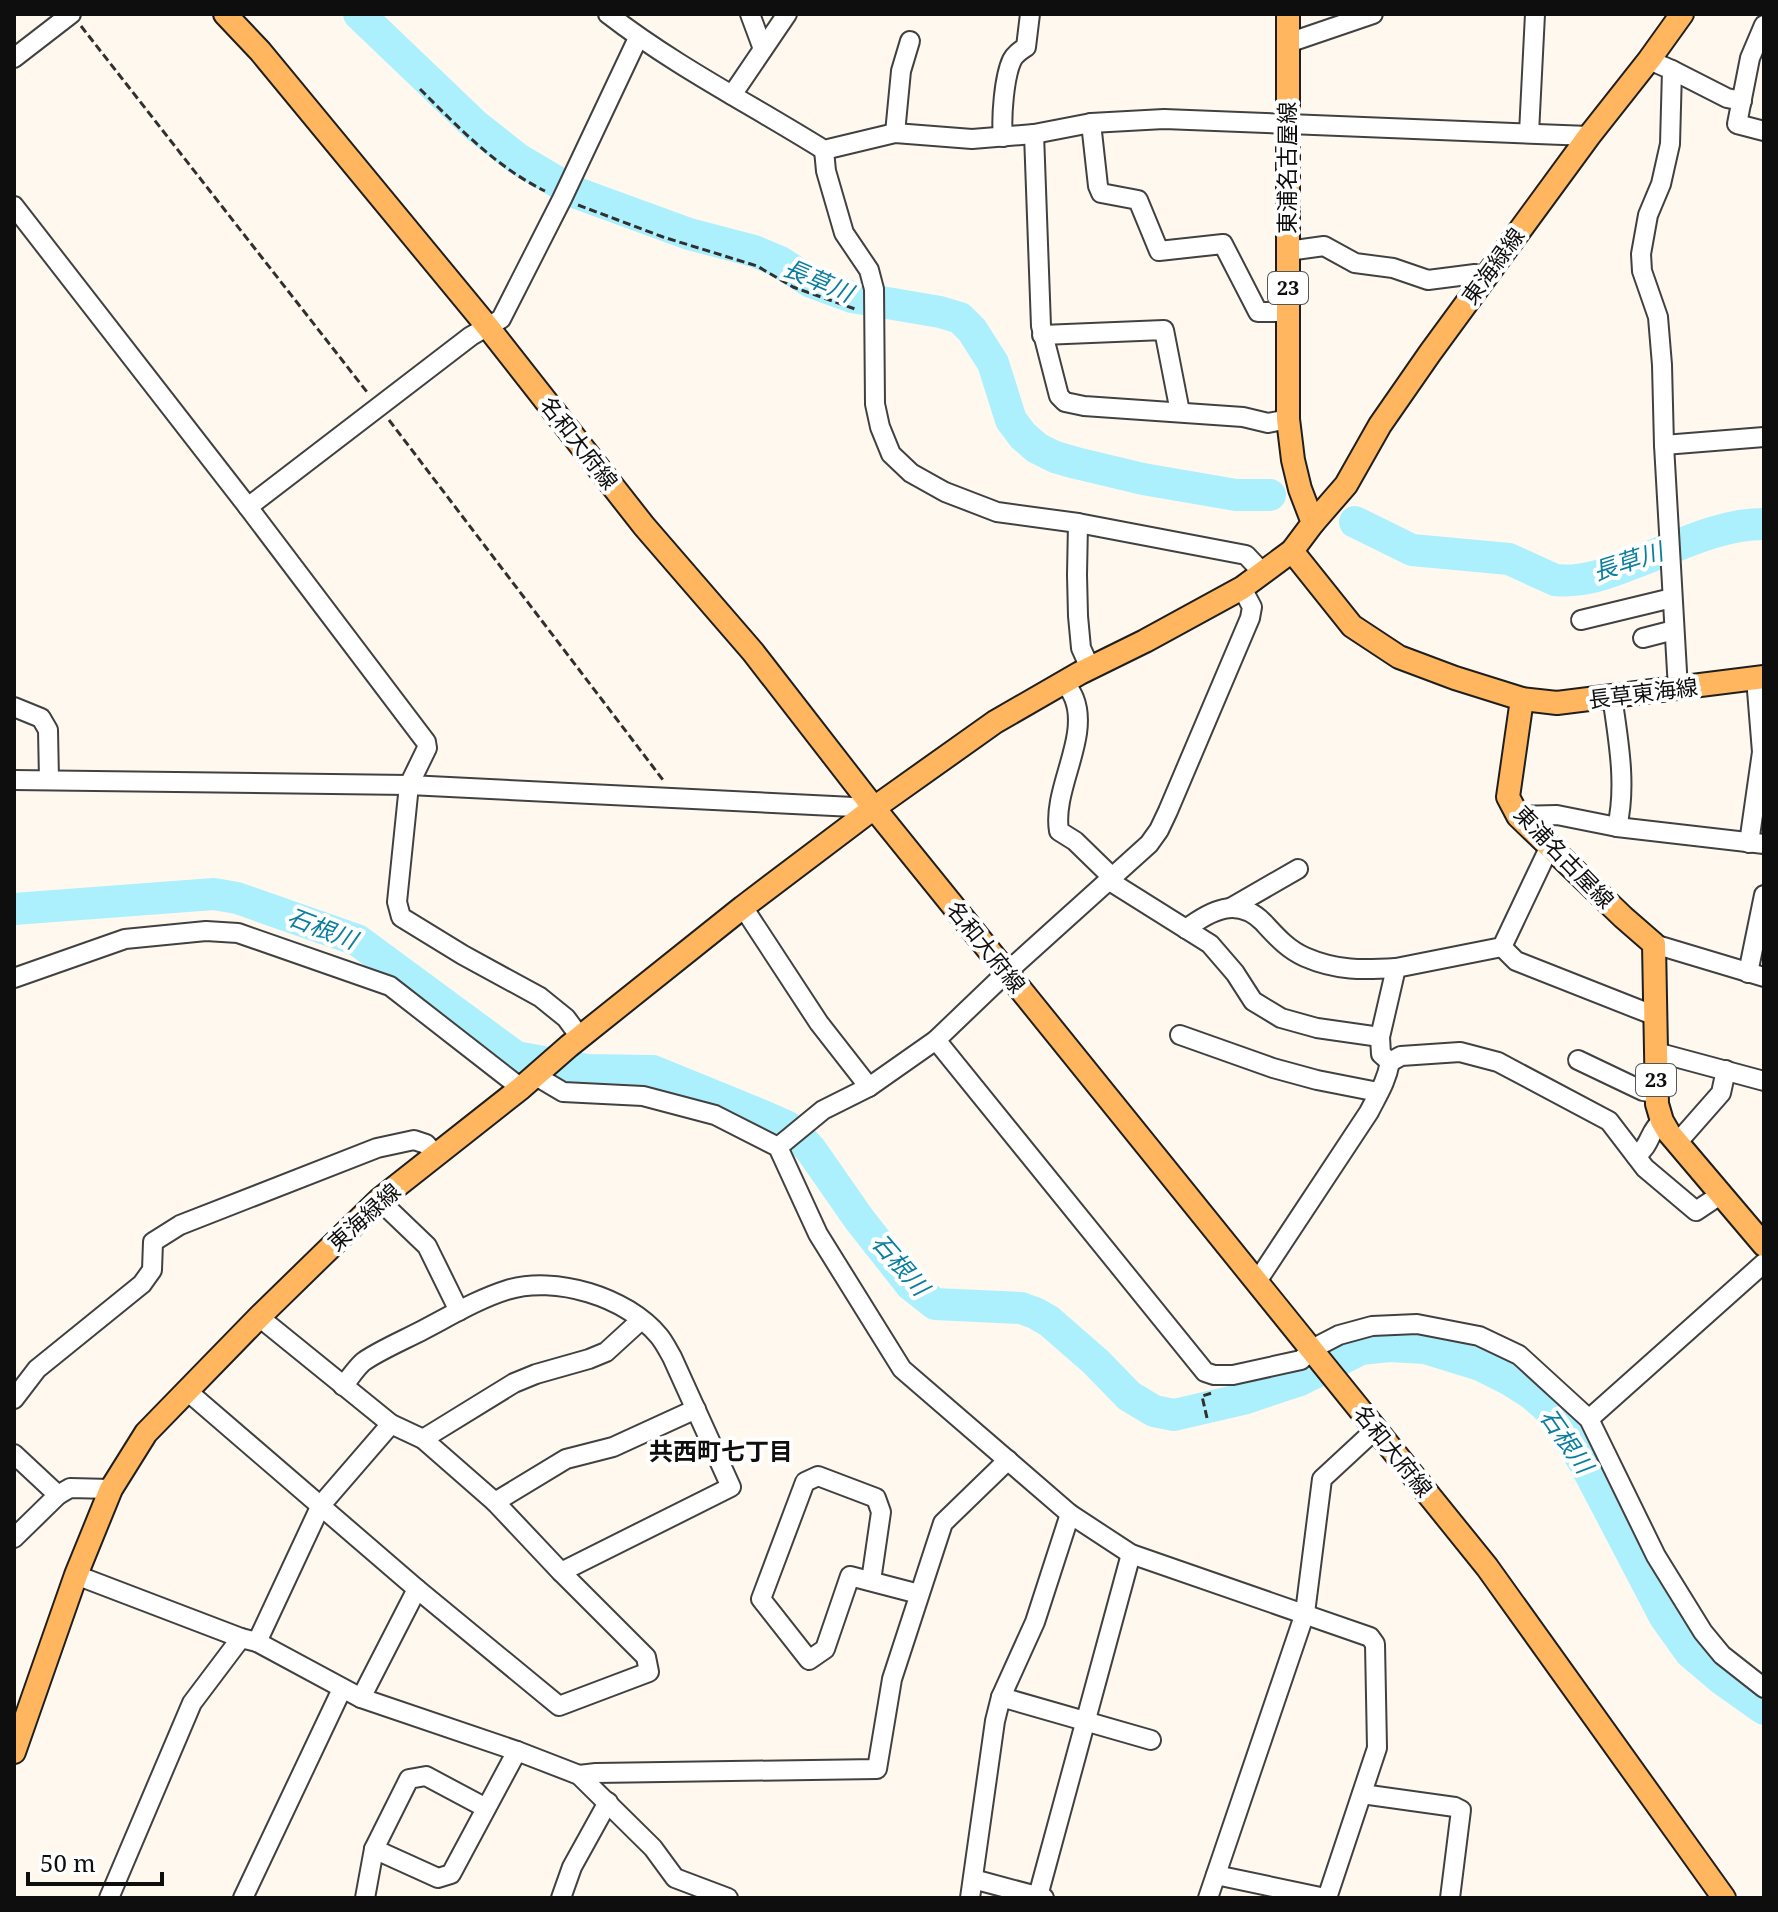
<svg xmlns="http://www.w3.org/2000/svg" width="1778" height="1912" viewBox="0 0 1778 1912" font-family="'Noto Serif','Noto Sans JP',serif">
<style>
.lines{fill:none;stroke-linecap:round;stroke-linejoin:round}
.river{stroke:#adf0fd;stroke-width:32}
.minor-casing{stroke:#414141;stroke-width:22}
.major-casing{stroke:#1f1f1f;stroke-width:26}
.path{stroke:#303030;stroke-width:3;stroke-dasharray:8 4;stroke-linecap:butt}
.minor{stroke:#fff;stroke-width:18}
.major{stroke:#ffb65f;stroke-width:22}
.labels{text-anchor:middle;stroke-width:8;stroke-linejoin:round;paint-order:stroke}
.shield{fill:#fff;stroke:#565656;stroke-width:2}
.shield-label{font-size:20px;font-weight:bold;fill:#0e0e0e}
.street-label{font-size:22px;fill:#0e0e0e;stroke:#fff}
.water-label{font-size:24px;font-style:italic;fill:#0a7e9e;stroke:#fff}
.neighbourhood-label{font-size:24px;font-weight:bold;fill:#0e0e0e;stroke:#fff}
</style>
<rect width="100%" height="100%" fill="#fff8ef"/>
<g class="lines">
<g class="river">
<polyline points="359,14 475,125 518,159 574,192 689,234 754,251 780,262 811,282 852,297 940,312 960,318 972,330 993,363 1011,420 1023,436 1037,448 1055,457 1076,463 1143,479 1236,495 1270,495"/>
<path d="M1355,522l57,28 97,9 46,21c28,3 54,-7 79,-17 42,-16 84,-39 130,-39"/>
<polyline points="14,909 214,894 237,898 357,940 516,1057 587,1070 653,1071 768,1118 786,1126 797,1135 811,1150 859,1219 911,1285 935,1304 1021,1308 1035,1313 1049,1321 1096,1362 1129,1396 1154,1411 1174,1415 1243,1399 1300,1380 1361,1349 1389,1346 1425,1348 1480,1365 1510,1380 1532,1394 1546,1406 1557,1420 1585,1464 1665,1617 1690,1652 1723,1680 1764,1709"/>
</g>
<g class="minor-casing">
<g id="minor">
<path d="M608,14c67,52 144,91 216,136l71,-17 77,6 62,-5 57,-11 73,-4 425,17"/>
<polyline points="750,14 763,49"/>
<polyline points="1764,25 1750,58 1737,124 1764,131"/>
<polyline points="1288,43 1373,14"/>
<polyline points="14,58 71,14"/>
<polyline points="1649,60 1672,70 1670,144 1661,184 1648,215 1641,254 1642,271 1658,317 1662,365 1664,445 1678,689"/>
<polyline points="1672,70 1727,98 1742,101"/>
<polyline points="732,95 787,14"/>
<polyline points="1091,123 1098,186 1101,193 1138,200 1159,251 1223,244 1258,312 1288,312"/>
<polyline points="895,133 901,71 910,41"/>
<polyline points="1529,133 1535,14"/>
<polyline points="1034,134 1041,326 1059,396 1065,402 1084,406 1243,417 1268,423 1288,419"/>
<path d="M1003,137c-2,-19 1,-60 9,-77 3,-6 8,-9 14,-13l4,-33"/>
<polyline points="824,150 826,171 844,233 869,270 874,289 875,404 880,427 891,454 911,473 945,492 997,512 1078,523 1246,555 1263,573"/>
<polyline points="14,206 248,507 426,742 427,748 409,785 397,902 401,917 463,955 540,997 566,1018 580,1037"/>
<polyline points="1288,251 1324,246 1355,263 1393,268 1428,280 1475,274 1484,279"/>
<polyline points="1042,335 1164,330 1180,412"/>
<polyline points="1664,445 1764,437"/>
<polyline points="248,507 471,336 501,319 562,199 638,38"/>
<polyline points="1078,523 1077,575 1078,616 1081,648 1090,668"/>
<polyline points="1581,620 1672,598"/>
<polyline points="1643,638 1674,630"/>
<path d="M1065,681c3,6 7,12 9,17 16,40 -22,91 -15,133l16,10 37,36"/>
<path d="M1612,696c6,42 15,89 5,131"/>
<polyline points="14,707 41,718 48,730 49,779"/>
<polyline points="14,780 409,785 874,808"/>
<polyline points="1518,816 1557,815 1617,827 1764,844"/>
<polyline points="1749,843 1762,752 1756,678"/>
<polyline points="1108,880 1210,944 1235,973 1253,1001 1281,1018 1317,1028 1380,1037"/>
<polyline points="743,907 819,1023 869,1087 936,1040 1007,972 1149,844 1159,830 1168,811 1250,618 1252,607 1242,588"/>
<polyline points="1232,907 1298,869"/>
<path d="M1186,929c24,-18 51,-33 77,-7 13,14 24,27 42,35 32,14 58,13 91,11"/>
<polyline points="1654,944 1764,977"/>
<polyline points="1502,947 1516,961 1648,1013 1654,1012"/>
<polyline points="1748,973 1764,895"/>
<polyline points="14,978 125,939 206,931 238,933 390,986 521,1088"/>
<polyline points="1180,1035 1273,1068 1317,1080 1378,1092"/>
<polyline points="936,1040 1205,1372 1214,1375 1233,1375 1301,1360 1312,1349 1339,1335 1372,1326 1417,1324 1479,1336 1519,1355 1589,1419 1656,1556 1703,1632 1722,1655 1764,1688"/>
<polyline points="1656,1052 1764,1081"/>
<polyline points="1578,1060 1643,1091 1656,1093"/>
<polyline points="1390,1062 1401,1056 1460,1052 1498,1062 1609,1121 1645,1168 1696,1211 1720,1195"/>
<polyline points="1390,1062 1381,1054 1380,1037 1396,968 1502,947 1550,846"/>
<polyline points="536,1076 563,1092 643,1096 715,1115 778,1147 818,1234 902,1369 1070,1514 1131,1554 1370,1637 1375,1644 1377,1748 1327,1898"/>
<polyline points="1677,1143 1721,1093 1726,1070"/>
<polyline points="778,1147 823,1110 869,1087"/>
<path d="M1636,1156c16,-12 12,-24 26,-35"/>
<polyline points="379,1200 427,1246 459,1311"/>
<path d="M1256,1283l113,-171c9,-18 17,-29 21,-50"/>
<path d="M343,1386c7,-8 13,-18 20,-24 15,-11 43,-23 60,-32 27,-14 55,-31 84,-40 48,-15 120,7 152,46 5,6 9,14 13,21l59,130 -170,85"/>
<polyline points="186,1390 417,1589 559,1706 649,1672 646,1657 561,1572 495,1502 423,1439 391,1424 259,1317"/>
<polyline points="14,1399 37,1369 142,1284 152,1270 153,1242 180,1225 377,1148 414,1140 426,1144 436,1155"/>
<polyline points="1589,1419 1764,1263"/>
<polyline points="423,1439 514,1383 536,1374 589,1359 606,1352 641,1320"/>
<polyline points="14,1454 58,1495"/>
<polyline points="495,1502 566,1459 613,1447 696,1409"/>
<polyline points="14,1538 58,1495 70,1488 111,1489"/>
<polyline points="76,1575 241,1638 257,1642 361,1698 517,1751 579,1775 653,1848 675,1878 728,1898"/>
<polyline points="871,1581 881,1512 876,1498 818,1476 805,1482 761,1599 809,1660 825,1649 850,1576 919,1594"/>
<polyline points="257,1642 321,1505 391,1424"/>
<polyline points="1001,1697 1151,1740"/>
<polyline points="361,1698 417,1589"/>
<polyline points="579,1775 596,1773 877,1769 892,1679 943,1523 1008,1460"/>
<polyline points="1362,1794 1455,1807 1461,1810 1450,1898"/>
<polyline points="374,1849 438,1878 451,1874 517,1751"/>
<polyline points="1216,1875 1325,1898"/>
<polyline points="973,1879 1044,1898"/>
<polyline points="1038,1896 1131,1554"/>
<polyline points="109,1898 192,1703 241,1638"/>
<polyline points="243,1898 342,1689"/>
<polyline points="365,1898 374,1849 409,1779 426,1776 486,1808"/>
<polyline points="561,1898 572,1867 608,1802"/>
<polyline points="970,1898 995,1721 1001,1697 1035,1622 1070,1514"/>
<polyline points="1208,1898 1305,1613 1322,1479 1376,1429"/>
</g>
</g>
<g class="major-casing">
<g id="major">
<polyline points="225,14 260,51 487,326 644,526 753,652 874,808 1487,1567 1724,1898"/>
<polyline points="1313,523 1346,485 1380,425 1430,353 1589,136 1649,60 1682,14"/>
<polyline points="1292,551 1352,626 1399,657 1455,678 1522,699 1557,703 1764,677"/>
<polyline points="1522,699 1508,797 1518,816 1623,917 1654,944 1657,1104 1662,1121 1669,1133 1764,1245"/>
<polyline points="14,1752 76,1575 111,1489 146,1433 259,1317 379,1200 521,1088 569,1046 743,907 874,808 995,722 1080,673 1145,641 1242,588 1292,551 1313,523 1300,489 1293,460 1288,419 1288,14"/>
</g>
</g>
<g class="path">
<polyline points="81,26 367,392"/>
<path d="M420,89c38,38 76,78 125,102"/>
<polyline points="578,205 663,237 757,266 793,287 855,309"/>
<polyline points="389,420 663,780"/>
<polyline points="1207,1418 1202,1396 1212,1393"/>
</g>
<use href="#minor" class="minor"/>
<use href="#major" class="major"/>
</g>
<g class="labels">
<g class="shield">
<rect x="1268" y="272" width="40" height="32" rx="6"/>
<rect x="1636" y="1064" width="40" height="32" rx="6"/>
</g>
<g class="shield-label">
<text x="1288" y="295">23</text>
<text x="1656" y="1087">23</text>
</g>
<g class="street-label">
<text transform="translate(1287 168) rotate(-90)" y="8">東浦名古屋線</text>
<text transform="translate(1493 266) rotate(-54)" y="8">東海緑線</text>
<text transform="translate(579 443) rotate(52)" y="8">名和大府線</text>
<text transform="translate(1643 693) rotate(-7)" y="8">長草東海線</text>
<text transform="translate(1564 857) rotate(46)" y="8">東浦名古屋線</text>
<text transform="translate(986 947) rotate(51)" y="8">名和大府線</text>
<text transform="translate(364 1217) rotate(-42)" y="8">東海緑線</text>
<text transform="translate(1393 1451) rotate(51)" y="8">名和大府線</text>
</g>
<g class="water-label">
<text transform="translate(818 281) rotate(23)" y="8">長草川</text>
<text transform="translate(1628 562) rotate(-18)" y="8">長草川</text>
<text transform="translate(322 929) rotate(21)" y="8">石根川</text>
<text transform="translate(900 1265) rotate(49)" y="8">石根川</text>
<text transform="translate(1566 1441) rotate(55)" y="8">石根川</text>
</g>
<g class="neighbourhood-label">
<text x="721" y="1460">共西町七丁目</text>
</g>
</g>
<rect width="1778" height="1912" fill="none" stroke="#0e0e0e" stroke-width="32"/>
<path d="M28 1872v12h134v-12" fill="none" stroke="#0e0e0e" stroke-width="4"/>
<text x="40" y="1872" font-size="24" fill="#0e0e0e" stroke="#ffffff" stroke-width="6" paint-order="stroke">50 m</text>
</svg>
